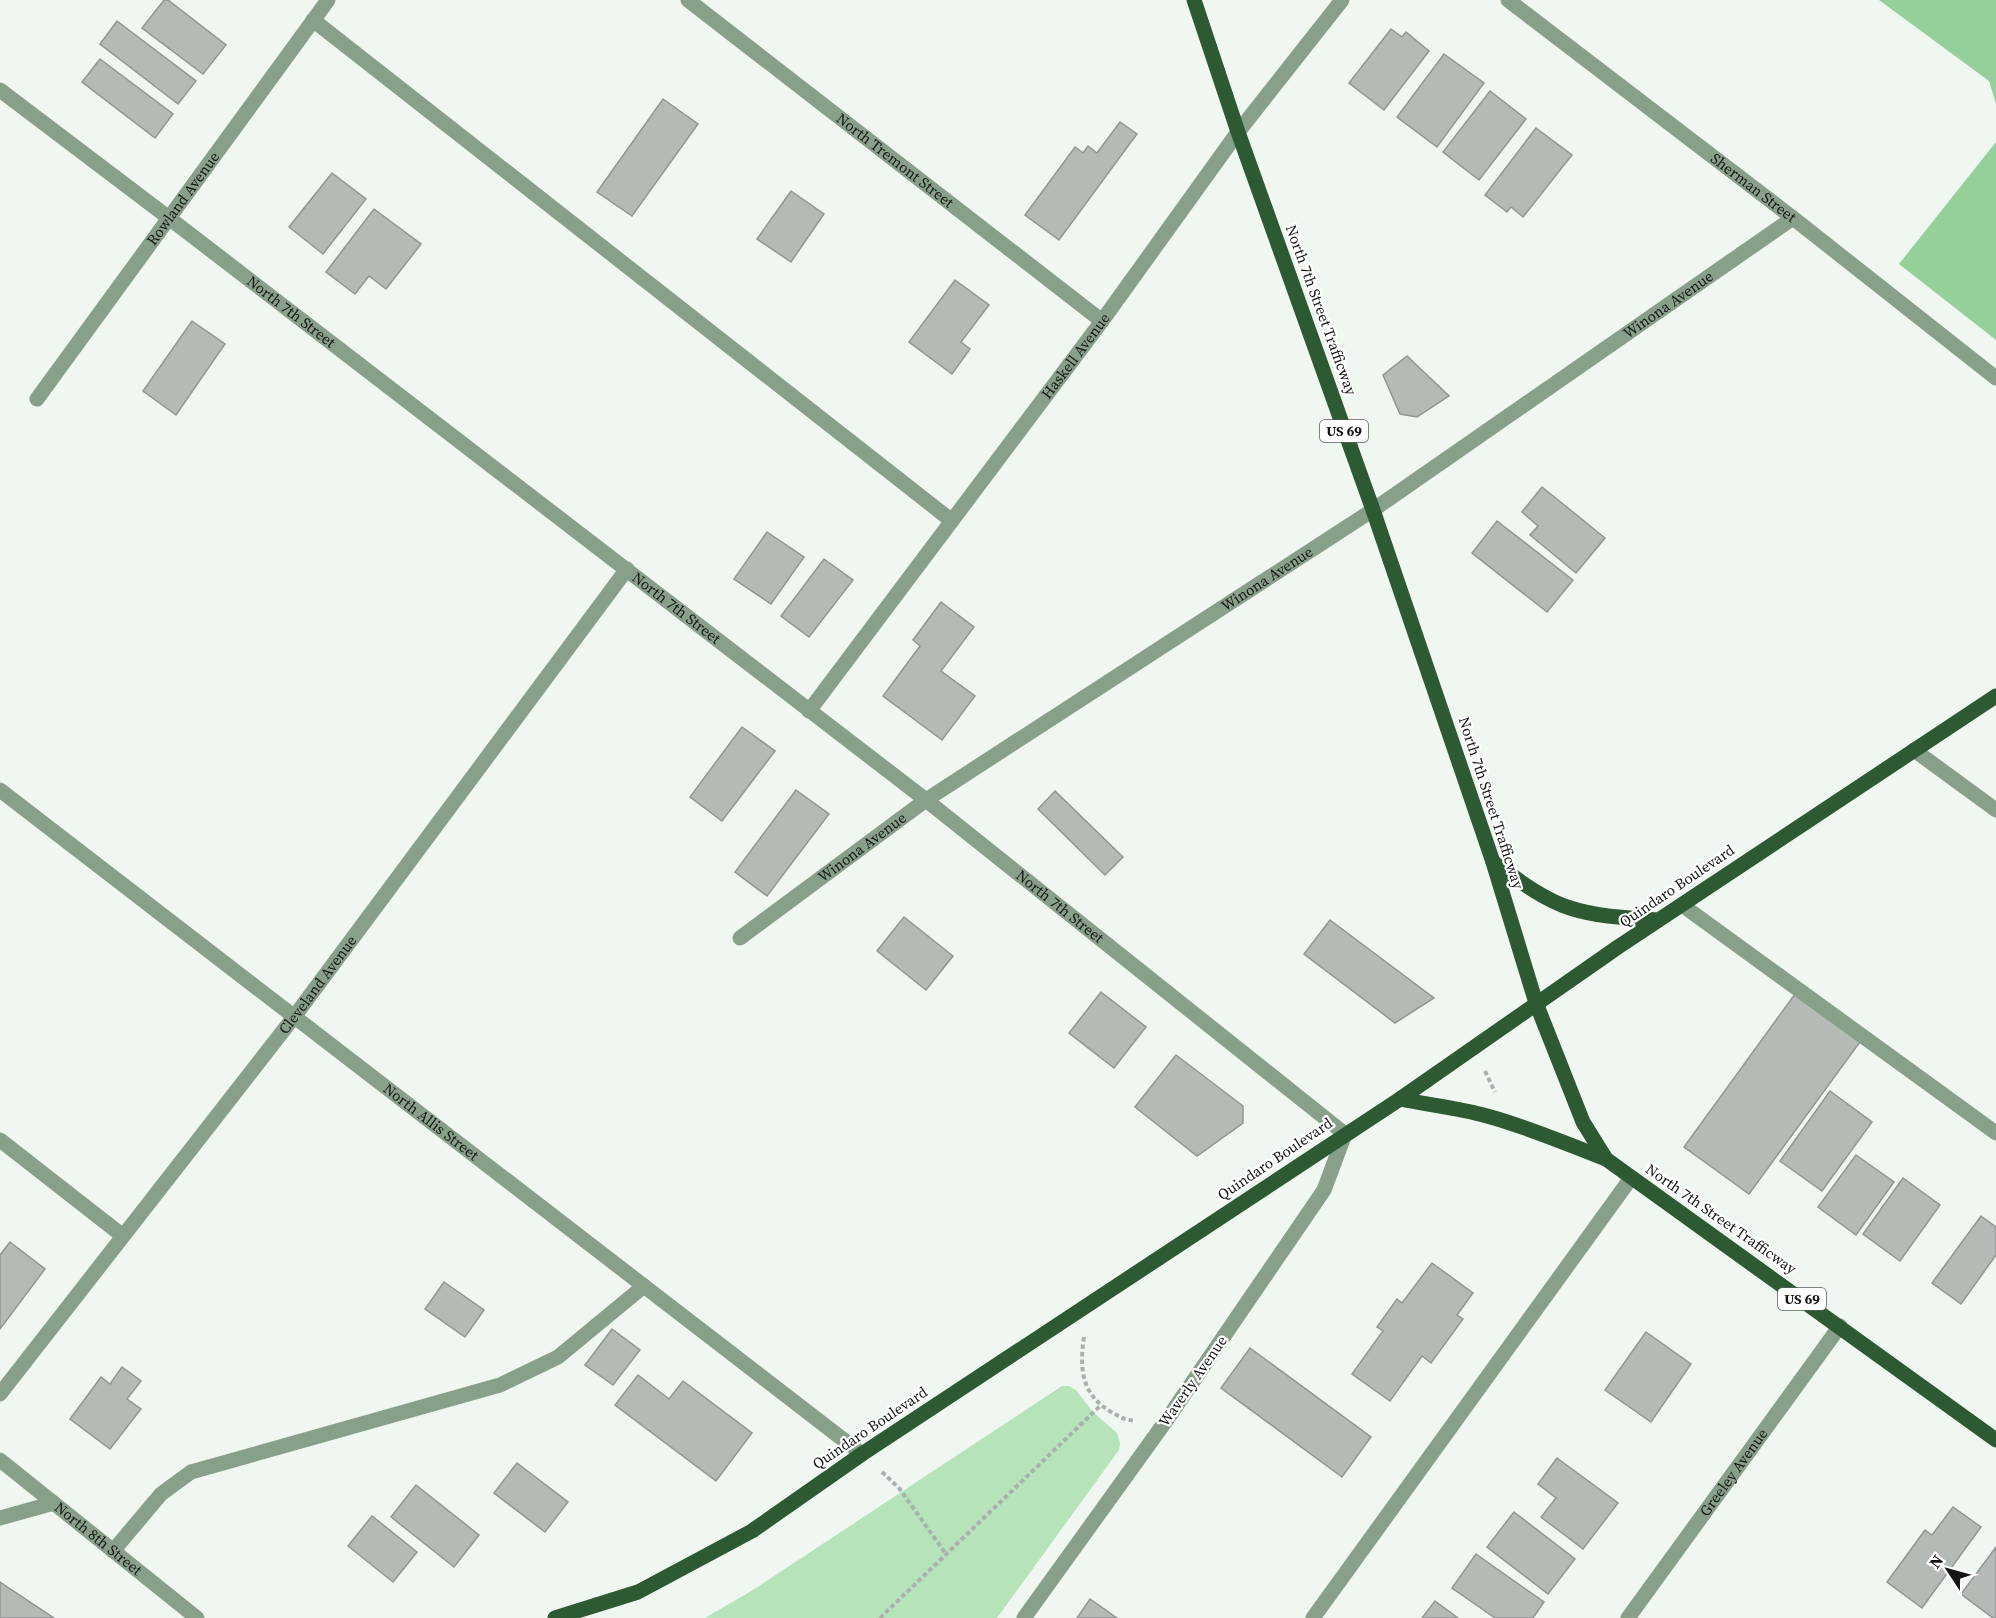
<svg xmlns="http://www.w3.org/2000/svg" width="1996" height="1618" viewBox="0 0 1996 1618" font-family="'Source Serif 4',serif">
<style>
.green{fill:#b7e3ba}
.forest{fill:#95cf9a}
.building{fill:#b4bab4;stroke:#909791;stroke-width:1.5}
.lines{fill:none;stroke-linecap:round;stroke-linejoin:round}
.path{stroke:#aab0ab;stroke-width:4;stroke-dasharray:4.5 3;stroke-linecap:butt}
.minor{stroke:#88a08a;stroke-width:15}
.major{stroke:#2e5a33;stroke-width:15}
.labels{text-anchor:middle;stroke-width:4.5;stroke-linejoin:round;paint-order:stroke}
.shield{fill:#fff;stroke:#5a5c5a;stroke-width:1.5}
.shield-label{font-size:14px;font-weight:bold;fill:#141614}
.street-label{font-size:15px;fill:#141614;stroke:#fff}
</style>
<rect width="100%" height="100%" fill="#f0f7f1"/>
<polygon class="green" points="1062,1386 1069,1386 1076,1390 1093,1412 1117,1433 1120,1443 1119,1450 997,1618 705,1618 753,1590"/>
<g class="forest">
<polygon points="1879,0 1996,0 1996,104 1989,81"/>
<polygon points="1996,142 1996,340 1899,264"/>
</g>
<g class="building">
<polygon points="164,0 168,0 226,45 203,74 142,28"/>
<polygon points="117,21 196,81 178,104 100,44"/>
<polygon points="1391,29 1402,37 1406,32 1429,51 1384,110 1349,83"/>
<polygon points="1444,54 1484,83 1437,147 1397,117"/>
<polygon points="100,59 173,114 155,138 82,82"/>
<polygon points="1490,91 1526,119 1479,180 1443,152"/>
<polygon points="663,99 698,124 632,216 597,192"/>
<polygon points="1120,122 1137,134 1059,240 1025,215 1075,147 1083,153 1088,146 1097,153"/>
<polygon points="1536,128 1572,155 1523,217 1511,207 1507,212 1485,195"/>
<polygon points="332,173 366,199 323,254 289,227"/>
<polygon points="791,191 824,214 791,262 757,239"/>
<polygon points="374,209 421,244 386,289 369,276 355,294 326,272"/>
<polygon points="955,280 989,305 961,342 970,349 952,374 909,342"/>
<polygon points="192,321 225,344 176,415 143,391"/>
<polygon points="1407,356 1449,396 1417,417 1400,414 1383,375"/>
<polygon points="1542,487 1605,538 1576,573 1530,535 1538,526 1522,512"/>
<polygon points="1497,521 1573,580 1547,612 1472,553"/>
<polygon points="767,532 804,557 771,604 734,579"/>
<polygon points="824,559 853,580 809,637 781,616"/>
<polygon points="941,602 974,627 941,671 975,696 942,740 883,696 920,646 913,640"/>
<polygon points="742,727 775,751 722,821 690,797"/>
<polygon points="796,790 829,814 767,896 735,872"/>
<polygon points="1055,791 1123,857 1105,875 1038,809"/>
<polygon points="904,917 953,956 926,990 877,951"/>
<polygon points="1330,920 1434,998 1395,1023 1304,954"/>
<polygon points="1101,992 1146,1027 1114,1068 1069,1033"/>
<polygon points="1795,994 1860,1042 1749,1194 1684,1147"/>
<polygon points="1176,1055 1243,1106 1243,1123 1197,1156 1135,1107"/>
<polygon points="1830,1091 1872,1122 1822,1191 1780,1161"/>
<polygon points="1856,1155 1894,1182 1856,1235 1818,1207"/>
<polygon points="1903,1178 1940,1205 1900,1261 1863,1234"/>
<polygon points="1981,1216 1996,1227 1996,1255 1961,1304 1932,1283"/>
<polygon points="10,1242 45,1269 0,1329 0,1255"/>
<polygon points="1432,1263 1473,1293 1457,1315 1463,1319 1431,1363 1422,1356 1390,1401 1352,1374 1383,1331 1377,1327 1397,1299 1402,1303"/>
<polygon points="444,1282 484,1310 465,1337 425,1309"/>
<polygon points="612,1329 640,1350 613,1385 585,1365"/>
<polygon points="1646,1332 1691,1364 1651,1422 1605,1390"/>
<polygon points="1250,1348 1371,1437 1342,1477 1221,1388"/>
<polygon points="122,1367 141,1381 127,1399 141,1409 110,1449 70,1419 101,1377 110,1384"/>
<polygon points="638,1375 669,1399 683,1381 752,1433 716,1481 615,1405"/>
<polygon points="1557,1458 1618,1503 1583,1549 1541,1517 1556,1498 1538,1484"/>
<polygon points="517,1463 568,1502 545,1532 494,1493"/>
<polygon points="416,1485 479,1535 454,1567 391,1517"/>
<polygon points="1953,1507 1981,1527 1922,1608 1887,1582 1925,1530 1932,1535"/>
<polygon points="1514,1512 1575,1559 1548,1594 1487,1547"/>
<polygon points="372,1516 417,1552 393,1582 348,1546"/>
<polygon points="1996,1547 1996,1618 1993,1618 1961,1594"/>
<polygon points="1476,1554 1544,1602 1533,1618 1495,1618 1452,1588"/>
<polygon points="0,1582 54,1618 0,1618"/>
<polygon points="1090,1599 1117,1618 1077,1618"/>
<polygon points="1435,1601 1458,1618 1422,1618"/>
</g>
<g class="lines">
<g class="path">
<polyline points="1485,1071 1495,1092"/>
<path d="M1084,1337c-5,33 -2,59 29,76 7,4 13,8 22,7"/>
<polyline points="882,1472 899,1488 946,1554"/>
<polyline points="880,1618 1100,1406"/>
</g>
<g class="minor">
<path id="s1" d="M688,0l414,321"/>
<path id="s2" d="M1508,0l285,218 203,160"/>
<polyline points="313,20 952,521"/>
<path id="s3" d="M0,90l169,128 757,582 419,334 -21,56 -156,228 -144,200"/>
<path id="s4" d="M37,399l291,-399"/>
<path id="s5" d="M809,711l293,-390 136,-189 104,-132"/>
<polyline points="1914,750 1996,810"/>
<path id="s6" d="M0,790l862,664"/>
<polyline points="1682,905 1996,1133"/>
<path id="s7" d="M740,938l186,-138 447,-290 420,-292"/>
<polyline points="0,1140 123,1236"/>
<path id="s8" d="M0,1394l294,-377 333,-448"/>
<path id="s9" d="M0,1460l197,158"/>
<polyline points="0,1518 54,1503"/>
<polyline points="113,1551 161,1494 191,1472 500,1385 558,1357 644,1286"/>
<polyline points="1313,1618 1631,1178"/>
<path id="s10" d="M1628,1618l212,-292"/>
</g>
<g class="major">
<polyline points="1194,0 1238,132 1373,510 1493,862 1536,1003 1583,1122 1606,1159 1996,1440"/>
<path d="M1493,862c24,17 49,37 77,46 28,9 59,10 88,12"/>
<path d="M1400,1099c29,6 59,9 87,17 41,11 80,28 119,43"/>
<polyline points="555,1618 638,1592 752,1531 862,1454 1400,1099 1618,947 1996,696"/>
</g>
</g>
<g class="labels">
<g class="shield">
<rect x="1320" y="420" width="48" height="22" rx="4.5"/>
<rect x="1778" y="1288" width="48" height="22" rx="4.5"/>
</g>
<g class="shield-label">
<text x="1344" y="436">US 69</text>
<text x="1802" y="1304">US 69</text>
</g>
<g class="street-label">
<text dy="5" stroke="none"><textPath href="#s1" startOffset="262">North Tremont Street</textPath></text>
<text dy="5" stroke="none"><textPath href="#s2" startOffset="309">Sherman Street</textPath></text>
<text dy="5" stroke="none"><textPath href="#s4" startOffset="248">Rowland Avenue</textPath></text>
<text dy="5" stroke="none"><textPath href="#s7" startOffset="1124">Winona Avenue</textPath></text>
<text transform="translate(1321 310) rotate(70)" y="5">North 7th Street Trafficway</text>
<text dy="5" stroke="none"><textPath href="#s3" startOffset="366">North 7th Street</textPath></text>
<text dy="5" stroke="none"><textPath href="#s5" startOffset="444">Haskell Avenue</textPath></text>
<text dy="5" stroke="none"><textPath href="#s7" startOffset="638">Winona Avenue</textPath></text>
<text dy="5" stroke="none"><textPath href="#s3" startOffset="852">North 7th Street</textPath></text>
<text transform="translate(1491 803) rotate(72)" y="5">North 7th Street Trafficway</text>
<text dy="5" stroke="none"><textPath href="#s7" startOffset="152">Winona Avenue</textPath></text>
<text transform="translate(1677 886) rotate(-34)" y="5">Quindaro Boulevard</text>
<text dy="5" stroke="none"><textPath href="#s3" startOffset="1338">North 7th Street</textPath></text>
<text dy="5" stroke="none"><textPath href="#s8" startOffset="518">Cleveland Avenue</textPath></text>
<text dy="5" stroke="none"><textPath href="#s6" startOffset="544">North Allis Street</textPath></text>
<text transform="translate(1275 1159) rotate(-34)" y="5">Quindaro Boulevard</text>
<text transform="translate(1721 1219) rotate(35)" y="5">North 7th Street Trafficway</text>
<text transform="translate(1193 1381) rotate(-55)" y="5">Waverly Avenue</text>
<text transform="translate(870 1428) rotate(-34)" y="5">Quindaro Boulevard</text>
<text dy="5" stroke="none"><textPath href="#s10" startOffset="180">Greeley Avenue</textPath></text>
<text dy="5" stroke="none"><textPath href="#s9" startOffset="126">North 8th Street</textPath></text>
</g>
</g>
<g transform="translate(1948 1570) rotate(306)" stroke="#ffffff" stroke-width="4.5" paint-order="stroke">
<path d="M0-4.5L10 22L0 15L-10 22Z" fill="#141614"/>
<text y="-9" font-size="16" font-weight="bold" text-anchor="middle" fill="#141614">N</text>
</g>
</svg>
